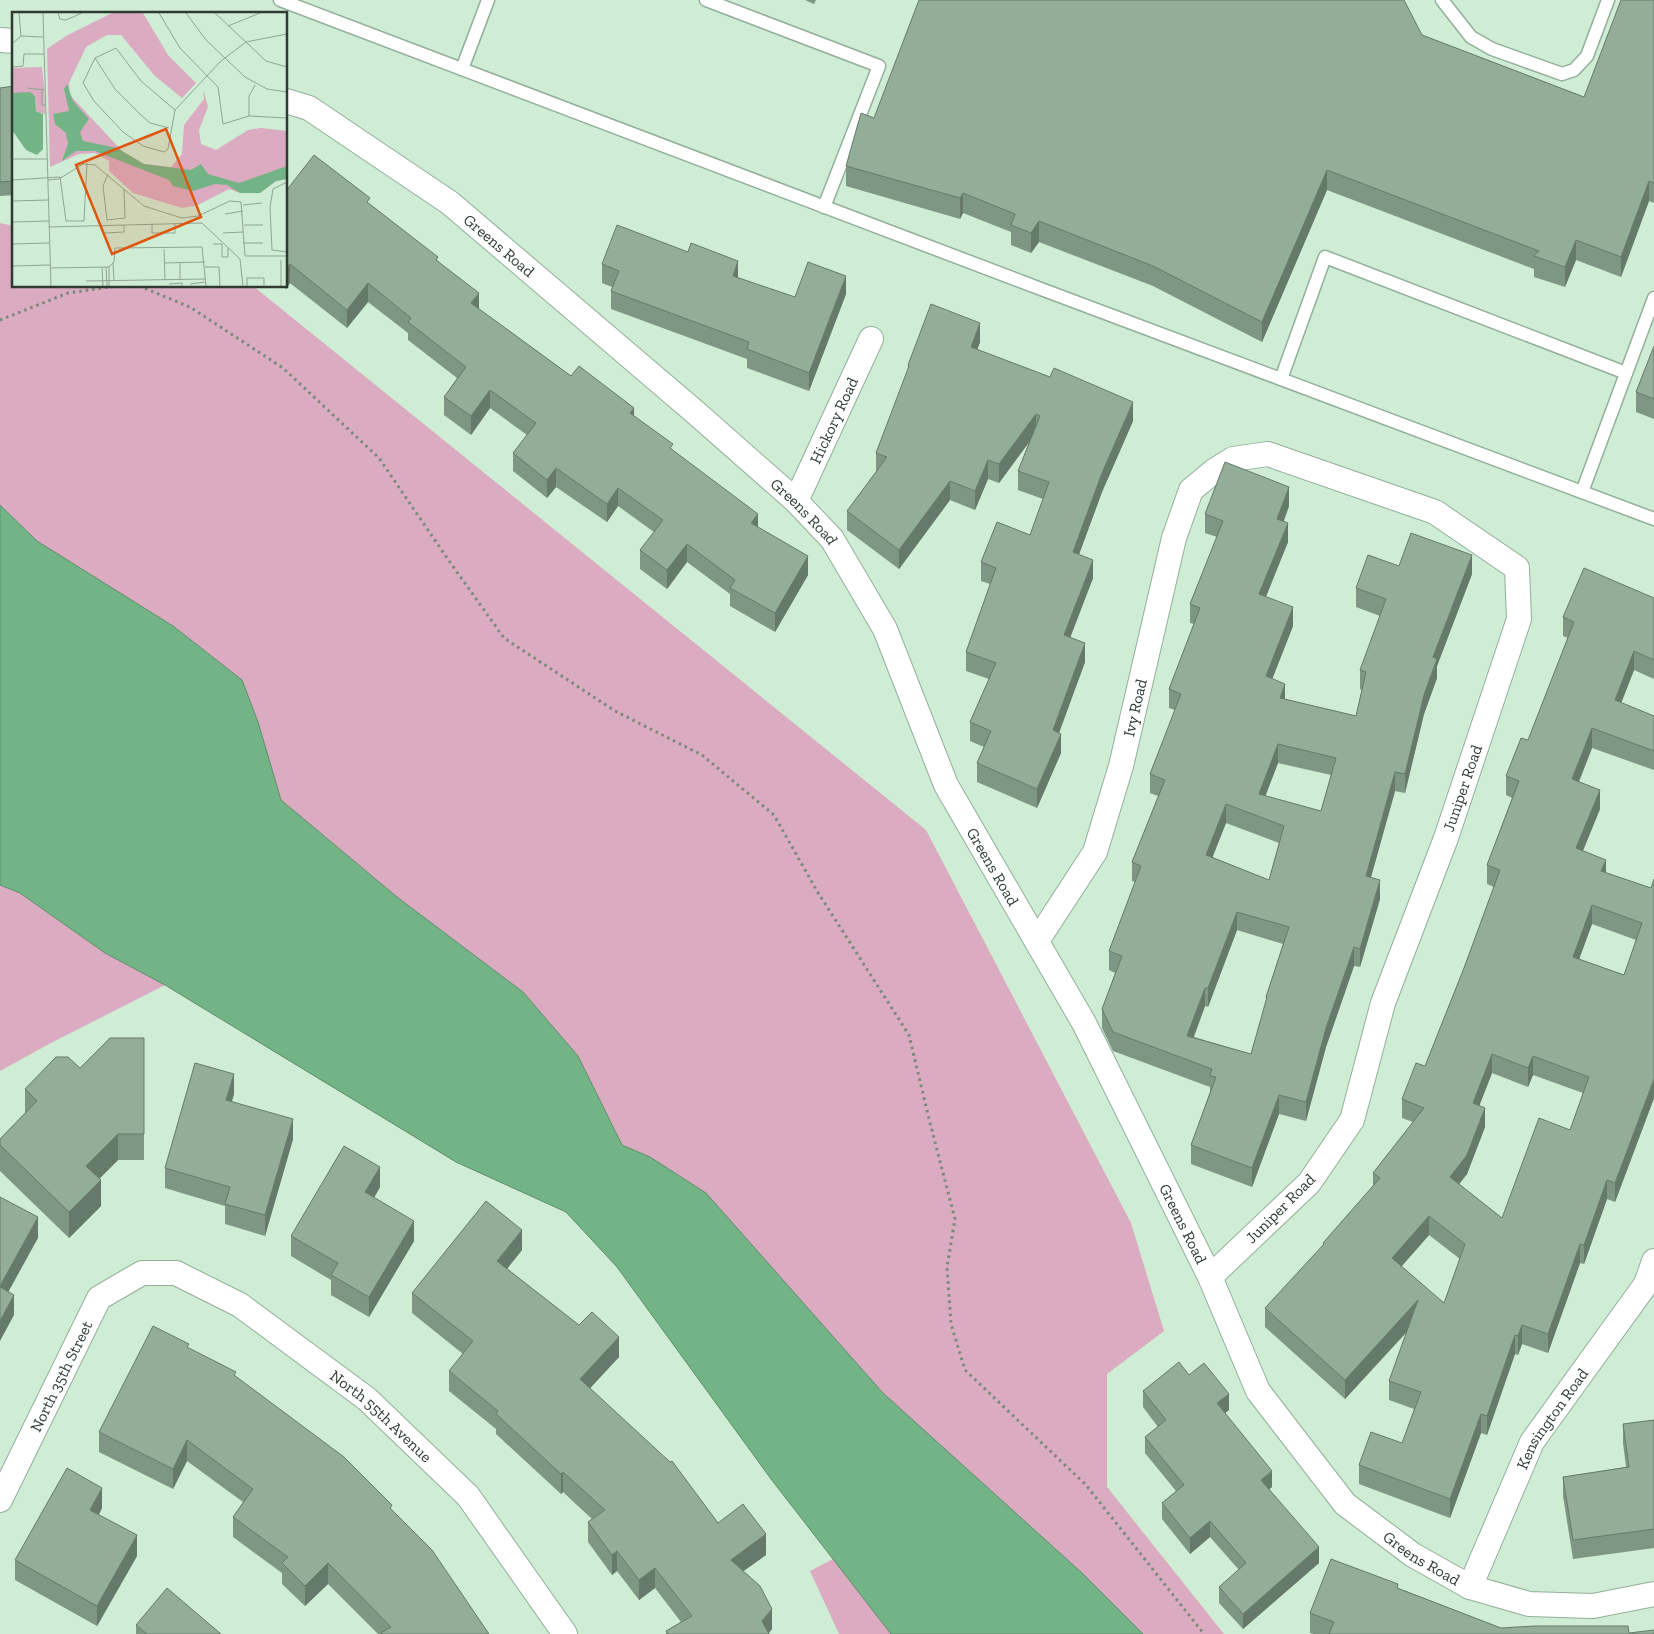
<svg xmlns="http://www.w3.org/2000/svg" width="1654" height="1634" viewBox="0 0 1654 1634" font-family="'Zilla Slab',serif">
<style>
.green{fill:#daabc1}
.water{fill:#73b486;stroke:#5f8f6d}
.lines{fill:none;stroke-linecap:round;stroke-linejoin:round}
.service-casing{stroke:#93af9a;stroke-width:15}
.minor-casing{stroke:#93af9a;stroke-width:26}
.path{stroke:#778a7b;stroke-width:3;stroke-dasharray:2.5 4;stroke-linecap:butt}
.service{stroke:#fff;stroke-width:12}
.minor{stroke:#fff;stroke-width:24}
.wall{fill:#7e9684;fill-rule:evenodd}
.shaded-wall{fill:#667a6b}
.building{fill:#92ae99;stroke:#667a6b;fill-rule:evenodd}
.labels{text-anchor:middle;stroke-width:4;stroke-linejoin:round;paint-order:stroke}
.street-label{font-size:16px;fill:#2f3a32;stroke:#fff}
.inset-road{fill:none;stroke:#8fa594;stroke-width:1}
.view{fill:#df570e;fill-opacity:0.15;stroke:#df570e;stroke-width:2.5}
.inset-edge{fill:none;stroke:#2f3a32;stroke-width:2.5}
</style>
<rect width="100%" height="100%" fill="#cfecd5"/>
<polygon class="green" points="0,223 14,226 14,286 253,286 926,830 1131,1223 1164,1331 1107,1374 1107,1487 1224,1634 839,1634 810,1571 833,1559 771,1479 617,1267 566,1212 456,1162 165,985 49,1044 0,1071"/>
<polygon class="water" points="0,505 37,541 173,626 242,680 258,722 281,800 397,897 523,992 578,1056 622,1145 650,1157 706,1193 883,1393 1082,1573 1143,1634 891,1634 771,1479 617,1267 566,1212 456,1162 165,985 105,953 20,893 0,885"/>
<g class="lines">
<g class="service-casing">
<g id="service">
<polyline points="280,0 1041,289 1654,519"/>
<polyline points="706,0 879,66 824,207"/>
<polyline points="1442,0 1471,37 1492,49 1562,74 1574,70 1587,56 1608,0"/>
<polyline points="462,69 488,0"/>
<polyline points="1281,379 1325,257 1626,373"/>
<polyline points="1582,492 1654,298"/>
</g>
</g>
<g class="minor-casing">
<g id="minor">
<polyline points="0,40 14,41"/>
<path id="s1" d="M286,101l23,7 141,95 245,209 101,89 36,38 53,90 61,156 138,238 126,254 48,114 87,113 68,51 57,32 59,17 64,2 61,-12"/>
<path id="s2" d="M796,501l75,-162"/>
<path id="s3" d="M1037,941l58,-89 26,-86 53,-228 17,-48 23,-19 19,-12 35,-5 167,58 82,56 2,51 -73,219 -63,165 -31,117 -43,63 -99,94"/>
<path id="s4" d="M0,1500l99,-202 43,-25h34l64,32 127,94 101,97 97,138"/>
<path id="s5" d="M1470,1587l62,-145 114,-158 8,-23"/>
</g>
</g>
<g class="path">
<polyline points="139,286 190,307 283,368 379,458 447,558 504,638 615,711 702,755 774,815 817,891 909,1035 929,1119 955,1219 947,1267 951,1324 965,1370 1086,1485 1204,1634"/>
<polyline points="0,320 68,293 116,286"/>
</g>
<use href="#service" class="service"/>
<use href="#minor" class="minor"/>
</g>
<g class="wall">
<polygon points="805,0 816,0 814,4"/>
<polygon points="1654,0 1654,203 1649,201 1621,277 1576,260 1565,287 1534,277 1534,269 1327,190 1262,342 1153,286 1039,242 1031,253 1011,245 1011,232 963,213 960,219 846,186 846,166 874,118 1422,35 1584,97"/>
<polygon points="14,86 14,195 0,196 0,88"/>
<polygon points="286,191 370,204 438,261 479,309 571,376 634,416 673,450 758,527 808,575 775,632 730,606 730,594 687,562 667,589 640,569 640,550 654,532 618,506 607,522 556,487 547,498 513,471 513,453 527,435 490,408 471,435 444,415 444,397 457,378 408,340 408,333 368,302 347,328 290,283 286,289 282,286 286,286"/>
<polygon points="602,264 738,278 795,297 846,294 809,391 747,368 747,359 611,309 611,291 612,287 602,283"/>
<polygon points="980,342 977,350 1133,421 1102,492 1079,554 1093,578 1070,637 1085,662 1059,733 1061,753 1037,808 977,782 977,763 984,747 970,741 970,722 989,679 966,671 966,652 990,584 981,581 981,562 1030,535 1043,499 1018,490 1018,471 1030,440 999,483 988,479 975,510 950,500 899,569 847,530 847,511 876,472 876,453 908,370 908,365"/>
<polygon points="1654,346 1654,419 1636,412 1636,392"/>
<path d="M1289,506l-5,15 4,21 -22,55 27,29 -21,53 13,20 71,17 6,-26 -2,-1v-19l20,-54 -24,-9v-19l43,-22 73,8 -35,92v12l-13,36 -19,79 -10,-2 -24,86 9,22 -20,68 -6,-1 -28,81 -20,74 -27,-7 -27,73 -61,-23v-19l19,-53v-5l-97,-36 -11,-23v-19l13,-36 -6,-3v-19l26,-69 -3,-1v-19l26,-66 -8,-3v-19l25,-64 -6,-2v-19l25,-65 -4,-1v-19l27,-67 -12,-4v-19zM1278,763l53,12 -10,36 -56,-15zM1226,823l53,20 -10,37 -57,-23zM1237,930l46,14 -17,53v5l-15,52 -57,-17 11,-31 3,1z"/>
<path d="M1654,598v81l-20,-9 -13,33 33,13v54l-62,-22 -13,34 21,27 -17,42 23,22 45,15 3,-9v219l-39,104 -8,-3 -23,65 -4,-1 -32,90 -26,-9 -4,11 -3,-1 -28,81 -6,-2 -31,85 -91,-34v-19l43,-22 12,-34 -25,-9v-19l18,-49 -62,67 -80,-72v-19l58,-62v-3l50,-57v-13l40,-51 -11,-4v-19l23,-33 39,-98 30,-81 -7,-3v-19l25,-67 -6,-3v-19l22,-36 40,-102 -5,-2v-19zM1592,924l44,16 -12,35 -45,-16zM1492,1073l36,14 5,-12 50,18 -13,37 -68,88 -43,-34 8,-10 18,-47 -6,-21zM1429,1235l31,24 -16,44 -43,-36z"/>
<polygon points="144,1038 144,1160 118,1160 99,1179 101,1206 69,1238 0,1171 0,1139 25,1113 25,1089 80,1068"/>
<polygon points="234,1094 232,1101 293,1139 265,1236 225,1224 225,1206 165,1188 165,1168"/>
<polygon points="380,1187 374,1198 414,1241 369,1317 331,1295 331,1280 291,1256 291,1236"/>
<polygon points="522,1250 507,1269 619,1357 590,1388 718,1523 766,1555 743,1571 772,1629 769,1633 769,1634 666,1634 666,1631 681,1622 655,1588 639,1600 617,1571 612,1575 588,1542 588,1522 592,1519 563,1492 561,1494 496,1434 496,1429 449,1391 449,1371 463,1354 412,1313 412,1293"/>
<polygon points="189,1348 236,1377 392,1510 489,1634 378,1634 328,1584 305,1606 282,1584 282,1573 233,1537 233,1517 243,1502 187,1461 173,1489 99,1452 99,1432"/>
<polygon points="1189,1375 1229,1410 1225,1413 1272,1487 1269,1489 1319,1563 1243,1629 1219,1603 1219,1587 1239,1570 1210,1537 1190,1554 1162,1519 1162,1503 1176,1491 1145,1453 1145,1437 1158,1427 1143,1407 1143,1391"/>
<polygon points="1654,1420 1654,1548 1573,1559 1563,1496 1563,1477 1626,1467 1623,1443 1623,1424"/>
<polygon points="102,1508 99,1515 137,1556 97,1626 15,1580 15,1560"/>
<polygon points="1398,1588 1501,1628 1654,1634 1314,1634 1310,1633 1310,1613"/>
<polygon points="136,1625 221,1634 136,1634"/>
</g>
<g class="shaded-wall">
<polygon points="1327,170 1327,190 1262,342 1262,322"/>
<polygon points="1649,181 1649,201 1621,277 1621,257"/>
<polygon points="963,193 963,213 960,219 960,198"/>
<polygon points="1039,221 1039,242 1031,253 1031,233"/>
<polygon points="1576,240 1576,260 1565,287 1565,267"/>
<polygon points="738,261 738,279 733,276"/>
<polygon points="290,264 290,283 286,289 286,269"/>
<polygon points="846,276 846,294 809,391 809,373"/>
<polygon points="368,283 368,302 347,328 347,310"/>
<polygon points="479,293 479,311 471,303"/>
<polygon points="980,323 980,342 971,366 971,347"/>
<polygon points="490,390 490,408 471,435 471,416"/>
<polygon points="1133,402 1133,421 1102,492 1073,571 1073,552 1102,473"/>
<polygon points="634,408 634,427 630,413"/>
<polygon points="1036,414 1036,433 999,483 999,464"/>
<polygon points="988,460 988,479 975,510 975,491"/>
<polygon points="556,468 556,487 547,498 547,480"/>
<polygon points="950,481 950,500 899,569 899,550"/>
<polygon points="1289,487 1289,506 1277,538 1277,519"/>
<polygon points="618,488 618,506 607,522 607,504"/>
<polygon points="758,514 758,533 751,523"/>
<polygon points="1288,523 1288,542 1259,613 1259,594"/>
<polygon points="687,544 687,562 667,589 667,570"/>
<polygon points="1472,555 1472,574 1437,666 1437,678 1424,714 1405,793 1405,774 1433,657"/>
<polygon points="808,556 808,575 775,632 775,613"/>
<polygon points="1093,560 1093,578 1064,654 1064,635"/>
<polygon points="1293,607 1293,626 1266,695 1266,676"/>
<polygon points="1085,643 1085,662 1053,749 1053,730"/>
<polygon points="1634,651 1634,670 1615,719 1615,700"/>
<polygon points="1285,684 1285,702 1280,698"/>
<polygon points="1592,728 1592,748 1572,798 1572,779"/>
<polygon points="1061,734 1061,753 1037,808 1037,789"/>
<polygon points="1278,744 1278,763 1259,813 1259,794"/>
<polygon points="1395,772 1395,791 1366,895 1366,876"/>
<polygon points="1600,790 1600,809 1576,867 1576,848"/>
<polygon points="1226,804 1226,823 1206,874 1206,855"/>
<polygon points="1606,860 1606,879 1601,871"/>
<polygon points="1380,880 1380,899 1360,967 1360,949"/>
<polygon points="1592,905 1592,924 1573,976 1573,957"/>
<polygon points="1237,912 1237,930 1208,1007 1208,988"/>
<polygon points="1354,947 1354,966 1326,1047 1306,1121 1306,1102 1326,1028"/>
<polygon points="1205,988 1205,1006 1187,1054 1187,1036"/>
<polygon points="1492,1054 1492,1073 1473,1122 1473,1103"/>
<polygon points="1533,1056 1533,1075 1528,1087 1528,1068"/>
<polygon points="234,1074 234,1094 226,1120 226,1100"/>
<polygon points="1654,1079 1654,1098 1615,1202 1615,1183"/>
<polygon points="1279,1095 1279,1114 1252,1187 1252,1168"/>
<polygon points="1485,1108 1485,1127 1467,1174 1450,1196 1450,1177"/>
<polygon points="293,1119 293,1139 265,1236 265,1215"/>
<polygon points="118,1134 118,1160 86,1192 86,1166"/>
<polygon points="380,1167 380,1187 365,1213 365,1192"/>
<polygon points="101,1180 101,1206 69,1238 69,1212"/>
<polygon points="1607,1180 1607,1199 1584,1264 1584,1245"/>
<polygon points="1429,1216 1429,1235 1392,1277 1392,1258"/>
<polygon points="38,1217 38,1238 0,1307 0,1286"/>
<polygon points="414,1221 414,1241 369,1317 369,1297"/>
<polygon points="522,1230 522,1250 497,1281 497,1261"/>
<polygon points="1580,1244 1580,1263 1548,1353 1548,1334"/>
<polygon points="14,1295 14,1315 0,1341 0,1321"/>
<polygon points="1418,1300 1418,1319 1345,1399 1345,1380"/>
<polygon points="1522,1325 1522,1344 1518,1355 1518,1336"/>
<polygon points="1515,1335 1515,1354 1487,1435 1487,1416"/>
<polygon points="619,1337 619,1357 580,1399 580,1379"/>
<polygon points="1229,1394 1229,1410 1217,1419 1217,1403"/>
<polygon points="1481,1414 1481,1433 1450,1518 1450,1499"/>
<polygon points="187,1440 187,1461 173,1489 173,1469"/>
<polygon points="1272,1471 1272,1487 1261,1496 1261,1480"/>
<polygon points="563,1472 563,1492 561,1494 561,1474"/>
<polygon points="102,1488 102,1508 90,1530 90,1510"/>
<polygon points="1210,1521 1210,1537 1190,1554 1190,1538"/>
<polygon points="766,1534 766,1555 731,1580 731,1560"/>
<polygon points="137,1535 137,1556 97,1626 97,1606"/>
<polygon points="1319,1547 1319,1563 1243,1629 1243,1614"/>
<polygon points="617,1551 617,1571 612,1575 612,1555"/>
<polygon points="328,1563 328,1584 305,1606 305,1586"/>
<polygon points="655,1568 655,1588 639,1600 639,1580"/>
<polygon points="772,1609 772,1629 768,1634 762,1621"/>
</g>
<g class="building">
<polygon points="919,0 1404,0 1422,35 1584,97 1621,0 1654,0 1654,183 1649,181 1621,257 1576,240 1565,267 1534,256 1539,251 1327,170 1262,322 1153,266 1039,221 1031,233 1011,225 1015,214 963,193 960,198 846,166 861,113 874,118"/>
<polygon points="14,86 14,181 0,182 0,88"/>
<polygon points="314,155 370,198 367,202 438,257 436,260 479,293 471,303 571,376 579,366 634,408 630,413 673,444 670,448 758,514 751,523 808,556 775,613 730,588 735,580 687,544 667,570 640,550 663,520 618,488 607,504 556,468 547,480 513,453 536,423 490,390 471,416 444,397 466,367 408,322 411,318 368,283 347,310 290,264 286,269 286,191"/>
<polygon points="617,225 688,252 691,243 738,261 733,276 795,297 808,262 846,276 809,373 747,349 749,342 611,291 619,271 602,264"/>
<polygon points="931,304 980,323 971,347 1050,377 1054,368 1133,402 1102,473 1073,552 1093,560 1064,635 1085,643 1053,730 1061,734 1037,789 977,763 991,731 970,722 996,663 966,652 996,568 981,562 997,522 1030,535 1049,482 1018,471 1040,416 1036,414 999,464 988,460 975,491 950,481 899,550 847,511 887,457 876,453 909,366 908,365"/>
<polygon points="1654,346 1654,399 1636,392"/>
<path d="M1225,462l64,25 -12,32 11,4 -29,71 34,13 -27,69 19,8 -5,14 76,18 10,-44 -6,-2 26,-71 -30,-11 12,-33 31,11 12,-33 61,22 -39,102 4,2 -13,36 -19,79 -10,-2 -29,104 14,4 -20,69 -6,-2 -28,81 -20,74 -27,-7 -27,73 -61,-23 25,-68 -6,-1 2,-7 -99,-37 -11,-23 20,-53 -13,-5 32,-85 -9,-4 33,-82 -15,-6 31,-80 -12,-5 31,-81 -10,-4 33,-83 -18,-7zM1278,744l58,14 -15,53 -62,-17zM1226,804l58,22 -15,54 -63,-25zM1237,912l52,15 -23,70h1l-16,57 -64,-18 18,-48h3z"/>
<path d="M1584,568l70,30v62l-20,-9 -19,49 39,16v35l-62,-23 -20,51 28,11 -24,58 30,12 -5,11 50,17 3,-9v200l-39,104 -8,-3 -23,65 -4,-1 -32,90 -26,-9 -4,11 -3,-1 -28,81 -6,-2 -31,85 -91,-34 12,-33 31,11 19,-51 -32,-11 29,-81 -73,80 -80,-72 59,-64 -1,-1 57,-65 -7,-5 51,-65 -22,-9 14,-36 9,3 39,-98 36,-98 -13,-5 32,-84 -13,-5 15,-38 7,2 46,-118 -11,-5zM1592,905l50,18 -18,52 -51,-18zM1492,1054l36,14 5,-12 56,21 -19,53 -31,-12 -37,100 -52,-41 17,-22 18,-47 -12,-5zM1429,1216l36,28 -21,59 -52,-45z"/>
<polygon points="110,1038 144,1038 144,1134 118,1134 86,1166 101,1180 69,1212 0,1145 0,1139 37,1101 25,1089 56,1057 68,1057 80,1068"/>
<polygon points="195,1063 234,1074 226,1100 293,1119 265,1215 225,1204 230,1187 165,1168"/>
<polygon points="344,1146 380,1167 365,1192 414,1221 369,1297 331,1275 338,1263 291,1236"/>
<polygon points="0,1197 38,1217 0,1286"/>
<polygon points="486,1201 522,1230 497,1261 579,1325 592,1312 619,1337 580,1379 670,1462 672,1461 718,1523 743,1504 766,1534 731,1560 760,1586 772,1609 762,1621 769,1634 668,1634 666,1631 692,1616 655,1568 639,1580 617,1551 612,1555 588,1522 605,1510 563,1472 561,1474 496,1414 498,1411 449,1371 473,1341 412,1293"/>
<polygon points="0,1287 14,1295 0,1321"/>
<polygon points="153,1326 189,1344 187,1347 236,1372 234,1375 344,1457 392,1505 390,1508 432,1550 489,1634 382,1634 381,1633 391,1627 328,1563 305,1586 282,1563 288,1557 233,1517 253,1489 187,1440 173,1469 99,1432"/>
<polygon points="1179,1362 1189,1375 1204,1363 1229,1394 1217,1403 1272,1471 1261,1480 1319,1547 1243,1614 1219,1587 1246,1563 1210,1521 1190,1538 1162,1503 1184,1485 1145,1437 1166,1420 1143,1391"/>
<polygon points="1654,1420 1654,1529 1573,1540 1563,1477 1629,1467 1623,1424"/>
<polygon points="67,1468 102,1488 90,1510 137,1535 97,1606 15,1560"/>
<polygon points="1331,1559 1398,1584 1397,1588 1501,1628 1534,1626 1628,1626 1629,1633 1654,1630 1654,1634 1329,1634 1334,1622 1310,1613"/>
<polygon points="167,1588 221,1634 147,1634 136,1625"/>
</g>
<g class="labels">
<g class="street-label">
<text dy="6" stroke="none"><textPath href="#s1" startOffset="259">Greens Road</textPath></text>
<text dy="6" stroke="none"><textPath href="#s2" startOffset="89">Hickory Road</textPath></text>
<text dy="6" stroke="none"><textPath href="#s1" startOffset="664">Greens Road</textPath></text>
<text dy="6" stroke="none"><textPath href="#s3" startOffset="256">Ivy Road</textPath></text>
<text transform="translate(1462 788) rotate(-71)" y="6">Juniper Road</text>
<text dy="6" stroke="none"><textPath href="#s1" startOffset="1069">Greens Road</textPath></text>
<text transform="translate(1280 1208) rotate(-45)" y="6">Juniper Road</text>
<text dy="6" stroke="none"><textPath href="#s1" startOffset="1474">Greens Road</textPath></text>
<text dy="6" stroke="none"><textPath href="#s4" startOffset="138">North 35th Street</textPath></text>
<text dy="6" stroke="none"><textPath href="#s4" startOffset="560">North 55th Avenue</textPath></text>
<text dy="6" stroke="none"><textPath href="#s5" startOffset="188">Kensington Road</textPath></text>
<text dy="6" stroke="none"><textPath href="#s1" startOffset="1894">Greens Road</textPath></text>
</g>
</g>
<g transform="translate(12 12)">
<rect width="275" height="275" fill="#cfecd5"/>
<path d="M100,1h31l25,42 28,28 -14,15 -27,-22 -34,-41h-14l-21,12 -17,36 1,12 52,56 22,13 27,3 11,-13 2,-29 20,-26 -1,-10 5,18 -9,23 2,14 15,6 32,-20 13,-2 26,3v48l-11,2 -16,12h-20l-11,-4 -31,16 -16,3 -49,-15 -24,-22v-10l-14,-8 -16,1 -29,13 -3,-118 19,-13zM30,55l2,18 1,29 -9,-3 -1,-15 -5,-3h-18v-25z" fill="#daabc1"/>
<path d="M55,72l6,17 16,18 -9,13 3,9 34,7 27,16 47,6 10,-6 7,10 31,9 48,-17v13l-11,2 -16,12h-20l-13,-8 -12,-1 -22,7 -20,-5 -4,-6 -74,-29h-19l-14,10 6,-17 -2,-11 -11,-9 -2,-10 16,-3 -5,-22zM18,80l5,4 1,15 7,3v35l-6,6 -11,-5 -14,-20v-37z" fill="#73b486"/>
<path class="inset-road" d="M7,1l2,23M31,1l8,273M46,1l2,6 6,1 16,-7M147,1l21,35 38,39 5,37M174,1l20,27 39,37 22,12 20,3M203,1l51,48 21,6M216,14l32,-13M0,32l9,-8 22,1M83,46l20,31 25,25 10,9 19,5M0,55l11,-1 1,-12h20M15,76l18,2M30,79v14h3M163,98l-34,-29 -25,-33 -21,10 -12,25 11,18 29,31 20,14 21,6 4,-3 7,-39 46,-49 25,-19 41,-8M237,104v-20l6,-11M211,112l26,-8 38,2M0,147h35M96,162l-5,12 4,34 18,-2 -1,-29M48,165l6,44h18l3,-58M0,168l48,-3M36,168l11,-1 24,-15 12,1 49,41 38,12 16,-2 32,-15 11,1 4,54h42M275,170l-14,7 -3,18 2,43 15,2M0,189l36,-1M231,193l19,-2M213,202l18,-3M0,210l37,-1M140,212v9h23v-9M232,213h19M37,215l153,-4 38,36 3,27M93,221l19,-1v-7M211,221l20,-1M231,231h20M0,232l37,-1M201,232h9v13h6v-9M152,237l1,31M269,248v26M101,251l1,18M152,251l41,-1M168,251v17M0,254l38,-1M90,255l1,19M94,255l1,19M97,255v19M193,255h14l1,19M38,256l59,-1 5,-5 1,-14 87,-1 4,39M74,269l119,-2M157,272l13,-1v3M178,272l15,-2M235,274v-8h17v8"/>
<path class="view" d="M154,117l35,88 -89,37 -36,-89z"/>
<rect width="275" height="275" class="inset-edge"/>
</g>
</svg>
